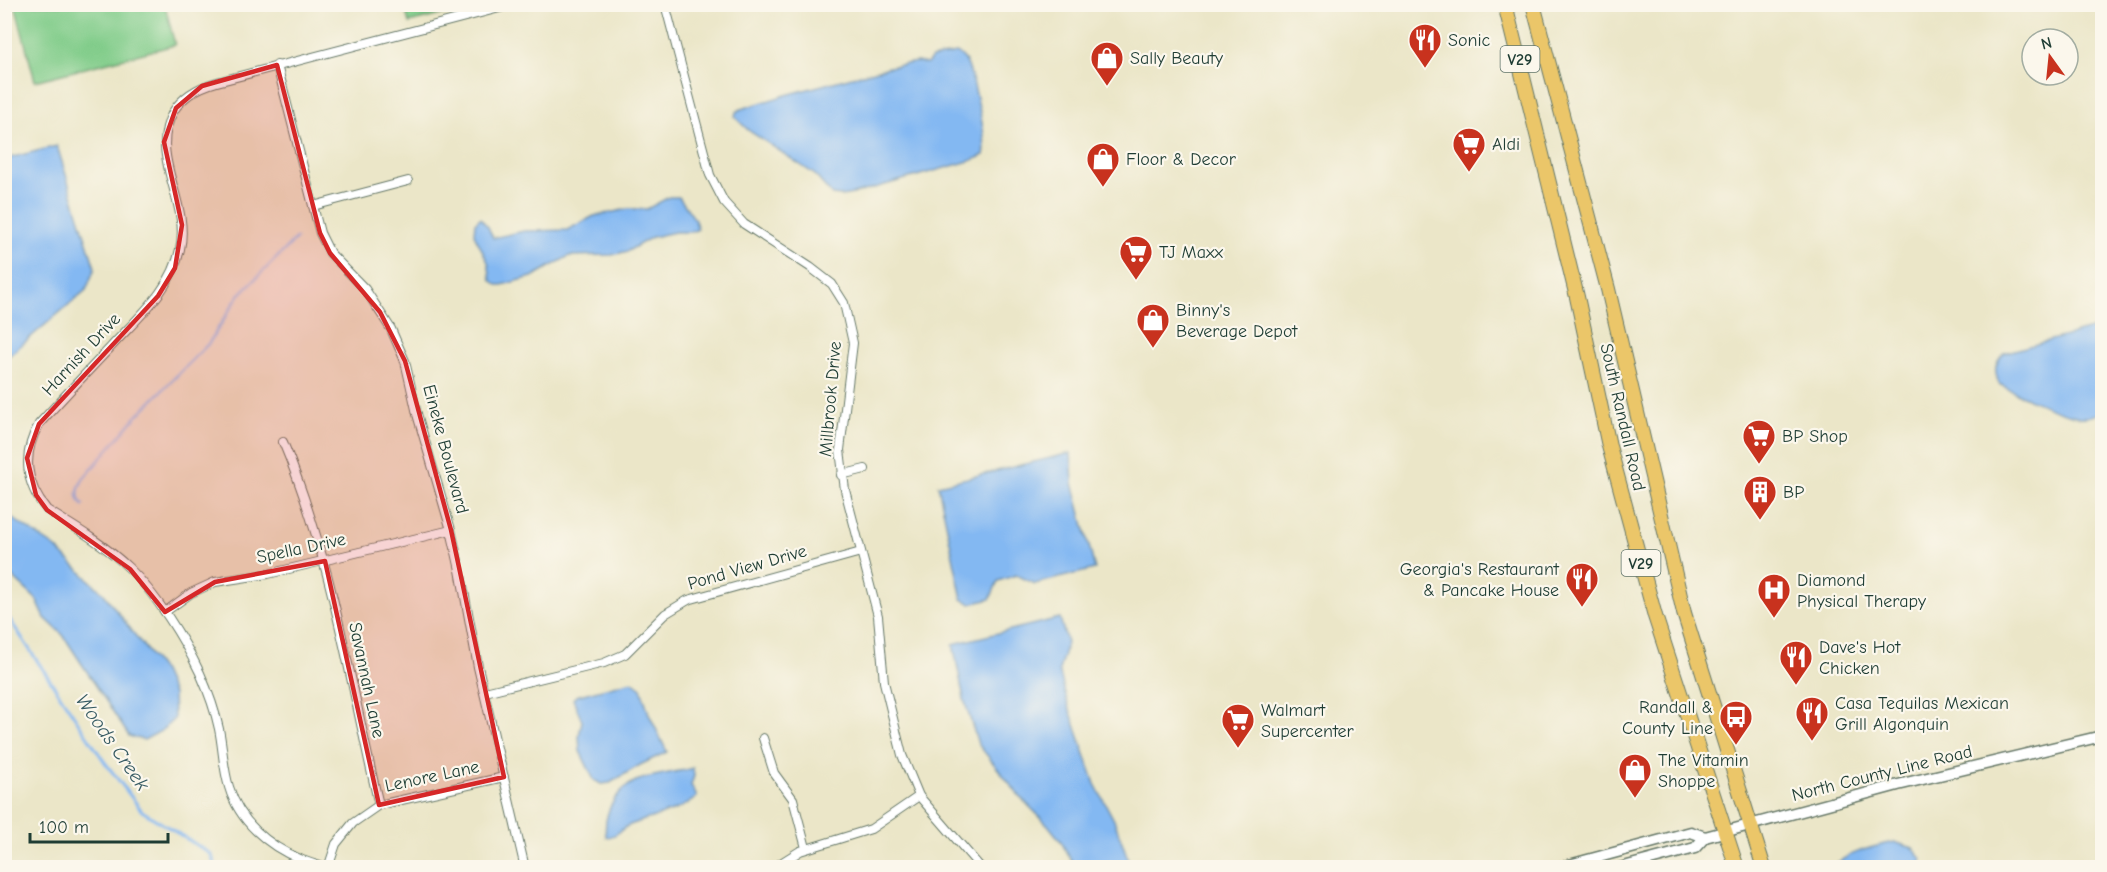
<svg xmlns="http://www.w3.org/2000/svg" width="2107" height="872" viewBox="0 0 2107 872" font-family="'Comic Neue',sans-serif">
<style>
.green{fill:#80cc89;stroke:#50845e;stroke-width:1.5}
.water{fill:#83b8f2;stroke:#517a93;stroke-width:1.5}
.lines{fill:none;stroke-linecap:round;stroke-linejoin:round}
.stream{stroke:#83b8f2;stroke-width:3}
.minor-casing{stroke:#667868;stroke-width:10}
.tertiary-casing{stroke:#667868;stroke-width:13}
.primary-casing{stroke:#667868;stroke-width:16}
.minor{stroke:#fff;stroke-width:8}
.tertiary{stroke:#fff;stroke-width:10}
.primary{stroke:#ebc669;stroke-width:14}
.marked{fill:#d62828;fill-opacity:0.2;stroke:#d62828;stroke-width:4.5;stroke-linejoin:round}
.labels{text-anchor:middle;stroke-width:4.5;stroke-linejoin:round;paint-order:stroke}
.shield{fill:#fbf7ec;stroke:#61756b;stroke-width:1.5}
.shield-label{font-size:16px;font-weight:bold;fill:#1f3d34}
.poi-label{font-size:18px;fill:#1f3d34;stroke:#fbf7ec;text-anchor:start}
.street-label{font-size:18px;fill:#1f3d34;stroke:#fbf7ec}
.water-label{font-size:20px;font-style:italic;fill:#385c64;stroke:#fbf7ec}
</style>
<rect width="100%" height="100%" fill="#fbf7ec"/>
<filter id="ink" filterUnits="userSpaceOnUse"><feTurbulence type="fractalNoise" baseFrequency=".0167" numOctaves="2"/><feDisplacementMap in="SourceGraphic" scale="12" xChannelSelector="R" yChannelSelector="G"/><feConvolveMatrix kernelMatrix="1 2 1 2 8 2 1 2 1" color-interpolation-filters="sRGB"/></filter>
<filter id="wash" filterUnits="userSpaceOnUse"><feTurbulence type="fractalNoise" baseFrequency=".008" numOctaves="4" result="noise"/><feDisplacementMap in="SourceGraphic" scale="24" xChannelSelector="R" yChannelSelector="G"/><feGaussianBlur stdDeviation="1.35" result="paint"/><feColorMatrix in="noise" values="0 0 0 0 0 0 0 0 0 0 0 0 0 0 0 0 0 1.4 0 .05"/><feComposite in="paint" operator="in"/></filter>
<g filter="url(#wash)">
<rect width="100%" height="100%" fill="#ebe6c8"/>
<g class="green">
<polygon points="15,5 165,5 175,45 35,81"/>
<polygon points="404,5 404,4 478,5 409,23"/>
</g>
<g class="water">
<path d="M956,53c6,2 10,7 12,13 6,16 20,74 16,89l-11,5 -120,34 -12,2 -9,-1 -18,-21 -66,-44 -13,-13 1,-5 5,-3 45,-14 103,-28 28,-5 10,2 5,-6z"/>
<polygon points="57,146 95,268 86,290 5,359 5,159"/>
<polygon points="669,197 679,197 694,218 698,229 691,232 675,232 652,237 628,251 612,255 569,256 532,277 502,285 497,285 491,280 488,262 474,234 475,223 480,218 488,227 493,238 524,231 567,230 594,216 628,209 647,209"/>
<path d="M2102,326v85c-6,4 -15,7 -22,6 -23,-4 -61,-22 -81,-33 -5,-14 -5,-20 5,-31z"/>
<polygon points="1071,453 1073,483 1095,569 1035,584 1016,575 998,581 990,599 971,604 962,599 938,485"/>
<polygon points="5,510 12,518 55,547 104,594 163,672 173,694 174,719 161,731 144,740 129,736 63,635 45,618 36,599 5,570"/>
<polygon points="1060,618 1067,643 1059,670 1067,701 1095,784 1114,820 1131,867 1075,867 1060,840 1048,825 1022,799 978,744 964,699 953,644"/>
<polygon points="632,681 641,688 649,714 667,752 640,765 610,783 601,784 594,780 580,751 579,736 582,721 573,699 576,696"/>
<path d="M693,768l1,8 -3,9 6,12c-19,16 -45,19 -67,28 -11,4 -11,11 -24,12 -3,-22 7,-44 28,-55 11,-6 45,-10 59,-14z"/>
<path d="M1894,842l19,6 9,11 -1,8h-89c16,-15 41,-20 62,-25z"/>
</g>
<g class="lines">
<g class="stream">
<path d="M83,505c-8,-8 -5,-17 0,-26l53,-62 73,-74 30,-48 57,-56"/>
<polyline points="4,611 104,761 142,811 211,854 216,868"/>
</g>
</g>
</g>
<g filter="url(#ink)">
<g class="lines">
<g class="minor-casing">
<g id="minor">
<polyline points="665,4 710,175 724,202 744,224 810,267 832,284 844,303 853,343 840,450 845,490 878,616 884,682 902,755 919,796 981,868"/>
<polyline points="277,65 320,233 330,253 365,289 380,312 391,329 405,361 417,414 451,530 460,570 478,667 525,868"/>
<polyline points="313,206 408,181"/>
<path d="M283,442c49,116 67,241 96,363"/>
<polyline points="841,475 865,469"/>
<polyline points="165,612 191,593 215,582 268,574 451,530"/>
<polyline points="485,692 604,663 625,654 665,614 688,600 861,552"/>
<polyline points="763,738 774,773 793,799 806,848"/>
<path d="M326,868c-8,-3 -17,-5 -26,-9 -32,-13 -61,-38 -71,-72 -6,-19 -6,-39 -10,-58 -4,-19 -11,-38 -19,-56 -16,-34 -44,-79 -71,-105 -24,-23 -54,-41 -82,-58 -22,-26 -25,-56 -8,-86 23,-25 47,-51 71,-76 27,-30 62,-58 70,-99 11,-47 -32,-92 -7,-137 10,-17 26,-25 44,-30l298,-78"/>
<polyline points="328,868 336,844 353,823 379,805 504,777"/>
<polyline points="773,868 800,851 871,829 919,796"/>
</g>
</g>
<g class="tertiary-casing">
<g id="tertiary">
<polyline points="1558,868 1691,832 1705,837 1898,785 2102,736"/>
<polyline points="1620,868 1695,848 1705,837"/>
</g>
</g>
<g class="primary-casing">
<g id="primary">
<polyline points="1505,4 1577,297 1609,446 1655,616 1737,868"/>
<polyline points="1533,4 1608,289 1684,613 1764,868"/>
</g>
</g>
<use href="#minor" class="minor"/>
<use href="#tertiary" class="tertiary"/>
<use href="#primary" class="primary"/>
</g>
</g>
<path class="marked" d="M277,65l43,168 10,20 50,59 25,49 46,169 53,247 -125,28 -54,-244 -110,21 -50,30 -35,-43 -83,-59 -11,-15 -9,-37 12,-34 119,-128 17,-28 7,-43 -18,-83 12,-34 26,-22z"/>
<defs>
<g id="restaurant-pin" transform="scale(1.725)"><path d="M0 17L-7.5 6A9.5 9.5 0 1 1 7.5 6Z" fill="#c8321e" stroke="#fbf7ec"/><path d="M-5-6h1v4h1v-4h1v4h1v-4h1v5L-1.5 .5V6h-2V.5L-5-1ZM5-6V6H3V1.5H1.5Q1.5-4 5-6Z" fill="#fff"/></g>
<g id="shop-pin" transform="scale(1.725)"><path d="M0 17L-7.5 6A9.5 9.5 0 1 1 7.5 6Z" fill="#c8321e" stroke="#fbf7ec"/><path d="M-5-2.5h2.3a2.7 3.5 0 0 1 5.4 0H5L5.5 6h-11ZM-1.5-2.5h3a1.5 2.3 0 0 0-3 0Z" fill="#fff"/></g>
<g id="supermarket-pin" transform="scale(1.725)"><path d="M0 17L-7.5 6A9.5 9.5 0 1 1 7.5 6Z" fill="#c8321e" stroke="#fbf7ec"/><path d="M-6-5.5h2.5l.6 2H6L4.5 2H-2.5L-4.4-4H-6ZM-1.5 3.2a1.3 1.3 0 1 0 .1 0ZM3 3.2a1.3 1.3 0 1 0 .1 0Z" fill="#fff"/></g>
<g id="building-pin" transform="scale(1.725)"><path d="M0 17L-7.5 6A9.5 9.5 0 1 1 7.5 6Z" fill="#c8321e" stroke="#fbf7ec"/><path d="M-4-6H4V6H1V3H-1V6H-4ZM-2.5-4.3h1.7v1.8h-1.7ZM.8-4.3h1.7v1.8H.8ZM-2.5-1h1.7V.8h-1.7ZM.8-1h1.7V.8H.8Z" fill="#fff"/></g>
<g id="hospital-pin" transform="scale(1.725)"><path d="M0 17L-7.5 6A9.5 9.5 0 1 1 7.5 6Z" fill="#c8321e" stroke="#fbf7ec"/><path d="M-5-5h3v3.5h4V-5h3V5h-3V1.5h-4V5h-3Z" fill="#fff"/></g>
<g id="bus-pin" transform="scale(1.725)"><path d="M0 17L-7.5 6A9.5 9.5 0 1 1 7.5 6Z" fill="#c8321e" stroke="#fbf7ec"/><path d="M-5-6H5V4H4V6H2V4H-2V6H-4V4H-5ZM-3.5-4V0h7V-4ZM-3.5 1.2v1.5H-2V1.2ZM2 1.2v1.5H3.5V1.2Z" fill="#fff"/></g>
</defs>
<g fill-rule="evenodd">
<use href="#restaurant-pin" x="1425" y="40"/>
<use href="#shop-pin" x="1107" y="58"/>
<use href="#supermarket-pin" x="1469" y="144"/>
<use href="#shop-pin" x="1103" y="159"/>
<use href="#supermarket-pin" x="1136" y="252"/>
<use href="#shop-pin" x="1153" y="320"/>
<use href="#supermarket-pin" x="1759" y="436"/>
<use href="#building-pin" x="1760" y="492"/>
<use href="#restaurant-pin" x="1582" y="579"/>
<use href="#hospital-pin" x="1774" y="590"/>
<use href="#restaurant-pin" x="1796" y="657"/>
<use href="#restaurant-pin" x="1812" y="713"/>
<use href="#bus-pin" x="1736" y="717"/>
<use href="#supermarket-pin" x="1238" y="720"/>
<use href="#shop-pin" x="1635" y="770"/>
</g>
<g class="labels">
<g class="shield">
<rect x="1500.5" y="46" width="39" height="26" rx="4.5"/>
<rect x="1621.5" y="550" width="39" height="26" rx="4.5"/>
</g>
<g class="shield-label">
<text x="1520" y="65">V29</text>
<text x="1641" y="569">V29</text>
</g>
<g class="poi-label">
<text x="1448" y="46">Sonic</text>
<text x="1130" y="64">Sally Beauty</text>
<text x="1492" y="150">Aldi</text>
<text x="1126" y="165">Floor &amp; Decor</text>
<text x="1159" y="258">TJ Maxx</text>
<text x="1176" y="316">Binny's<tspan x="1176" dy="21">Beverage Depot</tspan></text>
<text x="1782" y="442">BP Shop</text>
<text x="1783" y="498">BP</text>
<text x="1559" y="575" text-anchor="end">Georgia's Restaurant<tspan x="1559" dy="21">&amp; Pancake House</tspan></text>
<text x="1797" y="586">Diamond<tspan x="1797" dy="21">Physical Therapy</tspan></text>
<text x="1819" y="653">Dave's Hot<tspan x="1819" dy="21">Chicken</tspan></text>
<text x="1835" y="709">Casa Tequilas Mexican<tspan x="1835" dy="21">Grill Algonquin</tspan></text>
<text x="1713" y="713" text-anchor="end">Randall &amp;<tspan x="1713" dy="21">County Line</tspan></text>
<text x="1261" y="716">Walmart<tspan x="1261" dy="21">Supercenter</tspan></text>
<text x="1658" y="766">The Vitamin<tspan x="1658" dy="21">Shoppe</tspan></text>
</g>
<g class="street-label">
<text transform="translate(81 354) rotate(-47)" y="6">Harnish Drive</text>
<text transform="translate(830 399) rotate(-85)" y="6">Millbrook Drive</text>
<text transform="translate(1623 417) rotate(77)" y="6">South Randall Road</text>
<text transform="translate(446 449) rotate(75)" y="6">Eineke Boulevard</text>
<text transform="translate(301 548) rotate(-12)" y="6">Spella Drive</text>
<text transform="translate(747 567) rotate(-16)" y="6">Pond View Drive</text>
<text transform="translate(367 680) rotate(78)" y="6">Savannah Lane</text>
<text transform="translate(1882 773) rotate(-14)" y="6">North County Line Road</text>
<text transform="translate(432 776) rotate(-12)" y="6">Lenore Lane</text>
</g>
<g class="water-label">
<text transform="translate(113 742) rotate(55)" y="7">Woods Creek</text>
</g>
</g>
<rect width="2107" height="872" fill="none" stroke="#fbf7ec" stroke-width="24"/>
<g transform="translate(2050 57) rotate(345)"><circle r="28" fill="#fbf7ec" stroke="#a3ada2" stroke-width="1.5"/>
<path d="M0-4.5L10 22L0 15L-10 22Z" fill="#c8321e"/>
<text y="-9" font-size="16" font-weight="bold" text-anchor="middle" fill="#1f3d34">N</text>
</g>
<path d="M30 833v9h138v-9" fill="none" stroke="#1f3d34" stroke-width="3"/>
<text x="39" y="833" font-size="18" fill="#1f3d34" stroke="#fbf7ec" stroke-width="4.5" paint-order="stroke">100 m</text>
</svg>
